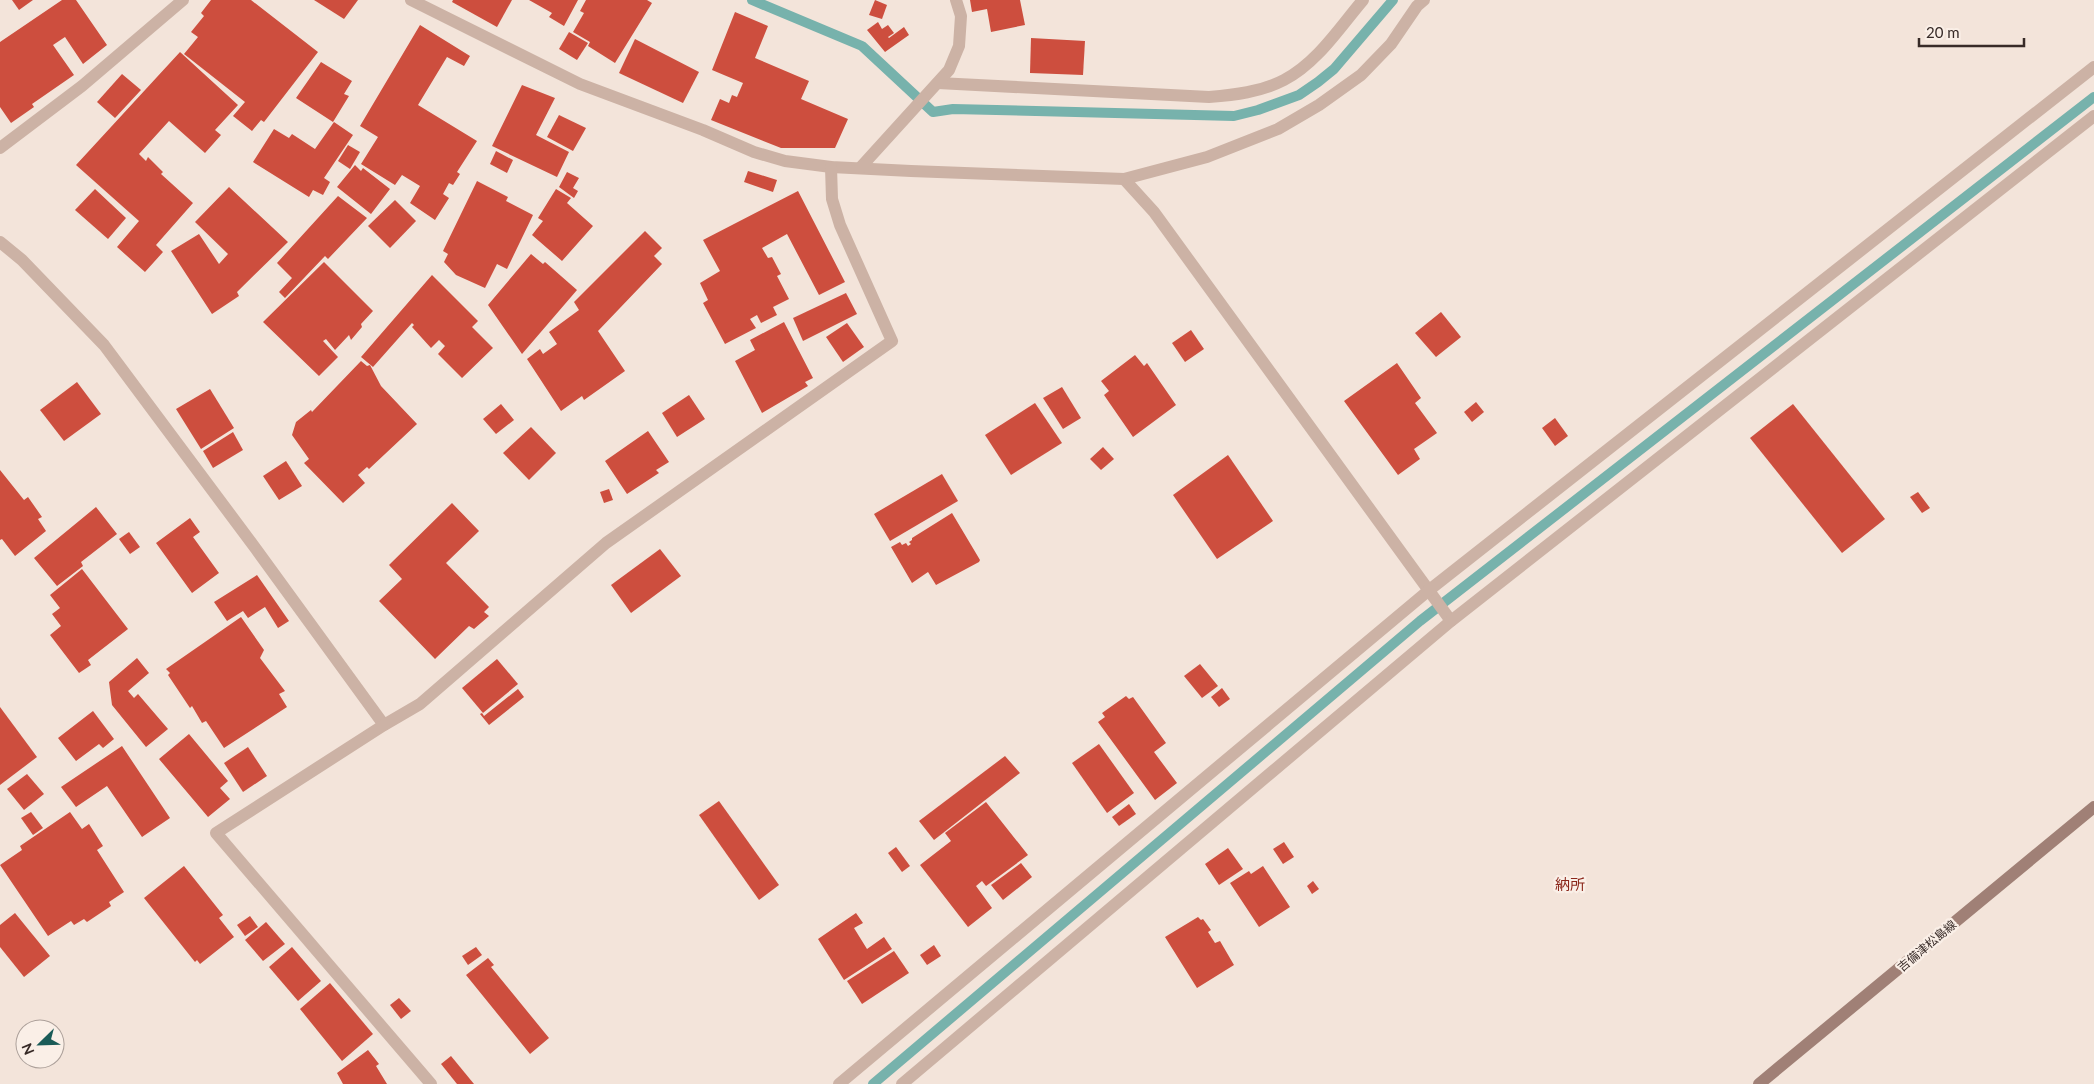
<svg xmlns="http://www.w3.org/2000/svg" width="2094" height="1084" viewBox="0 0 2094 1084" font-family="Lato,'Noto Sans JP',sans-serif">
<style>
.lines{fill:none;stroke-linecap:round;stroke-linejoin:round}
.stream{stroke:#77b2ac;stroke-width:10}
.building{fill:#cd4e3e}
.street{stroke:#ccb2a5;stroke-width:12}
.secondary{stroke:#a08076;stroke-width:12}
.labels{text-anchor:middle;stroke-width:4.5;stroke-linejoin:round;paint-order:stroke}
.street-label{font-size:12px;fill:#372a27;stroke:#faefe7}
.quarter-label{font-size:15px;fill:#8b271b;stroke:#faefe7}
</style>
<rect width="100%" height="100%" fill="#f3e4da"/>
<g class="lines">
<g class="stream">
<polyline points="752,0 862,46 933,112 953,109 1234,116 1258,110 1299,95 1318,82 1334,69 1393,0"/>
<polyline points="873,1084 1420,621 2094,97"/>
</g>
</g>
<g class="building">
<polygon points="12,0 33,0 19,10"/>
<polygon points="62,0 76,0 107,45 83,64 65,37 53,45 74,75 32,104 34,107 11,123 0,107 0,42"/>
<polygon points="211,0 251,0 318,52 264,122 261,120 252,131 233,116 245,102 184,54 198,37 191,32 204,16 201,13"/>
<polygon points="314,0 358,0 344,19"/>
<polygon points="453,0 512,0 497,27 452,2"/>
<polygon points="529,0 578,0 564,26 549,17 552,13"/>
<polygon points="586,0 647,0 652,3 615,63 588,46 590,42 573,32 584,13 580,11"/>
<polygon points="875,0 887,5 882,19 869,15"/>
<polygon points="970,0 1020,0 1025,25 991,32 987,9 972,12"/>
<polygon points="735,12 768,26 755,58 809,81 801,99 848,119 835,148 781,148 711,120 720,99 729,103 732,95 737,97 743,83 712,70"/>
<polygon points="878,22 882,29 888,25 894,33 888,37 889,38 904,27 909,35 885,52 867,30"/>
<polygon points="420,25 470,56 464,66 447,57 418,105 477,141 457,172 460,174 453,185 449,183 443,194 449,198 435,220 410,203 420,186 402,175 395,185 361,164 378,137 360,126"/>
<polygon points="569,32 588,43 577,60 559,49"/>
<polygon points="1031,38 1085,41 1083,75 1030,73"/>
<polygon points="635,39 699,72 683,103 619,73"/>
<polygon points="180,52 238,105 215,130 221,135 205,153 169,121 139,154 146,161 148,157 163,172 161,174 193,203 156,245 163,252 145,272 117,247 139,221 76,165"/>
<polygon points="321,62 352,81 344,94 349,96 333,122 296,98"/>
<polygon points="122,74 141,90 115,118 97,102"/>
<polygon points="522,85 555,98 536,135 569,152 557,177 492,146"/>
<polygon points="559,115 586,128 573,151 547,137"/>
<polygon points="334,122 353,135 324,178 330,182 323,195 313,190 309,197 253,162 274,129 289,138 292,134 315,149"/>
<polygon points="348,145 360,152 350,169 338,161"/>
<polygon points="496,151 513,160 507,173 490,164"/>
<polygon points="355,165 361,171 363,168 390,189 371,214 337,187"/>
<polygon points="748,171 777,180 773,192 744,182"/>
<polygon points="567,172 579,178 573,188 578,191 574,198 559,187"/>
<polygon points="477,181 508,197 506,201 533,215 507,269 497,264 485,288 456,275 444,262 448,254 443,251"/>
<polygon points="229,187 288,242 237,292 239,296 212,314 171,251 199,234 219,264 228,254 195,222"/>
<polygon points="95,189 126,218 108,239 75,210"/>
<polygon points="556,189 571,198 567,203 593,226 562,261 532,235 543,221 538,218"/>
<polygon points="798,191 845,282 819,295 787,234 762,248 768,258 772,257 781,274 777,276 789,299 773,307 777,315 761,323 757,315 750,319 756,328 725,344 703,303 708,300 700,283 720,271 703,240"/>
<polygon points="338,196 367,218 328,259 325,256 285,298 279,292 292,278 277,263"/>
<polygon points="395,200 416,221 390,248 368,226"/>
<polygon points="645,231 662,248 654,256 662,264 598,331 625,371 584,400 582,396 561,411 527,359 540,349 543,354 557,344 549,332 579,310 574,302"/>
<polygon points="531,254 543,264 545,262 577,290 522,354 488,305"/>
<polygon points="324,262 373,311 361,324 362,327 351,340 349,335 335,350 326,339 323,341 338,357 319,376 263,322"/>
<polygon points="432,275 478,321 472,327 493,348 462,378 438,354 445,346 439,340 431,348 412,327 414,325 412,323 373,367 361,357"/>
<polygon points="846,293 857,314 803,341 793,318"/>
<polygon points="1441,312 1461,337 1436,357 1415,333"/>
<polygon points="784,322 813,378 805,382 808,386 762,413 735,361 755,350 750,340"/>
<polygon points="847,323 864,347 843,362 826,337"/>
<polygon points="1191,330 1204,349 1185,362 1172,343"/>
<polygon points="1135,355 1144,366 1147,363 1176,405 1133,437 1104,395 1109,391 1101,381"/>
<polygon points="361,361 367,366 370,365 381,386 417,424 369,469 367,467 358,475 365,483 343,503 304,463 309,459 292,435 296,422 311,410 312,412"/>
<polygon points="1397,363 1421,398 1415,403 1437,433 1414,449 1420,459 1398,475 1344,401"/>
<polygon points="77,382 101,414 64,441 40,410"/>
<polygon points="1062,387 1081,418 1063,429 1043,398"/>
<polygon points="210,389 234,428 201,449 176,409"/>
<polygon points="689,395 705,419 677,437 662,413"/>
<polygon points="1476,402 1484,412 1472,422 1464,412"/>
<polygon points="1035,403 1062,443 1011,475 985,435"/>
<polygon points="501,404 514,420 496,434 483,419"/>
<polygon points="1793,404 1885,519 1842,553 1750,438"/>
<polygon points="1555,418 1568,436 1555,446 1542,428"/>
<polygon points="531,427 556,453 529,480 503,453"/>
<polygon points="648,431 669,462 656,470 659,473 627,494 605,461"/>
<polygon points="233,432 243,450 213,468 203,451"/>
<polygon points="1103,447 1114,459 1101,470 1090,459"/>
<polygon points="1228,455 1273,521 1217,559 1173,495"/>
<polygon points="286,461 302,486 279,500 263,476"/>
<polygon points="0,470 24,500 28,497 42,517 38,519 46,531 15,556 2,539 0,540"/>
<polygon points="942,474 958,501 890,541 874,514"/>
<polygon points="609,489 613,500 604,503 600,492"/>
<polygon points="1918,492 1930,508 1922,513 1910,497"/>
<polygon points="452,503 479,531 446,563 489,607 484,612 489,616 474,629 469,626 435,659 379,601 402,579 389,565"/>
<polygon points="96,507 117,534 81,562 83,566 57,586 34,558"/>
<polygon points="952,513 980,560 979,562 936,585 928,572 912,583 891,547 900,542 902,545 906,543 908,546 911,544 909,542 912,540 912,538"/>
<polygon points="190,518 200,532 193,537 219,573 192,593 156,543"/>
<polygon points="129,532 140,547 130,554 119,539"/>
<polygon points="660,549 681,576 631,613 611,585"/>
<polygon points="82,569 128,629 88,660 91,665 79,673 50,635 61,626 52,614 60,608 50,595"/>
<polygon points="257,575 289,621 278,628 265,607 248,618 243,611 227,621 214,602"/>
<polygon points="241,617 264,650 260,658 285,691 279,694 287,707 224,748 206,721 202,723 192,706 190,708 168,675 170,673 166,669"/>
<polygon points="137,658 149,673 128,691 134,698 138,694 168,729 146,747 112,705 109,682"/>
<polygon points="497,659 518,684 483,713 462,688"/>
<polygon points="1200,664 1218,686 1202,698 1184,676"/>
<polygon points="1222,688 1230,699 1219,707 1211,697"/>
<polygon points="518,689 524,697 489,725 480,714 482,713 484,716"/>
<polygon points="1126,696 1129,699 1133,697 1166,743 1154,752 1177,783 1155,800 1098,722 1105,717 1102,713"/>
<polygon points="0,707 37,757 0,785"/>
<polygon points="93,711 114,739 103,748 99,744 76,761 58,738"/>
<polygon points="189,734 228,781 220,788 230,799 208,817 159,759"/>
<polygon points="1099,744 1134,793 1107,813 1072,763"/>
<polygon points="122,746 170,818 142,837 107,786 76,807 61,787"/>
<polygon points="248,747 267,776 243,792 224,763"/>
<polygon points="1005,756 1020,773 934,840 919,821"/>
<polygon points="27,774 44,794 24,810 7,789"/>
<polygon points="719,801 779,885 759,900 699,815"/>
<polygon points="986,802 1028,855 986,886 982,881 976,886 992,908 968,927 920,865 951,841 945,833"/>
<polygon points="1129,804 1136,814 1119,826 1112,817"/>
<polygon points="31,812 43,828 33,835 21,818"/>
<polygon points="70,812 82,829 89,824 103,846 97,850 124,892 109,902 111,906 87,922 84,919 74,925 71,921 48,936 0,865 22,850 20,846"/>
<polygon points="1284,842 1294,857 1283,864 1273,849"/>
<polygon points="896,847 910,866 902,872 888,853"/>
<polygon points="1228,848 1243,869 1219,885 1205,864"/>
<polygon points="1021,863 1032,877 1003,900 991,885"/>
<polygon points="184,866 223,915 219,918 234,937 200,964 197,960 195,962 144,898"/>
<polygon points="1263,866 1290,907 1259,927 1230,883 1249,871 1251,874"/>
<polygon points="1313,881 1319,889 1312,894 1307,886"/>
<polygon points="15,913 50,956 24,977 0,947 0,925"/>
<polygon points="856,913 863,923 854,928 867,949 884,937 892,949 844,980 818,939"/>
<polygon points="250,916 258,927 245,936 237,925"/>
<polygon points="1198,917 1201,920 1203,919 1211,930 1208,932 1215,943 1220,941 1234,965 1197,988 1165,937"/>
<polygon points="266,922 285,944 263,961 245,940"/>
<polygon points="934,945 941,956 927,965 920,955"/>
<polygon points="292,947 321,981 298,1001 269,967"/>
<polygon points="476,947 482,955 468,965 462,956"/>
<polygon points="894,951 909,973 862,1004 847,981"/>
<polygon points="488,958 494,965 491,967 549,1038 530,1054 466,975"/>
<polygon points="330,983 373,1034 342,1061 300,1009"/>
<polygon points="399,998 411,1011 401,1019 390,1005"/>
<polygon points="368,1050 379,1064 376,1066 387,1084 343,1084 337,1073"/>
<polygon points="451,1056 474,1084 457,1084 441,1064"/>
</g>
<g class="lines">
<g class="street">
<polyline points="411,0 580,84 703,130 754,152 785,161 831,167 911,171 1124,179 1207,157 1278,129 1319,105 1361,75 1391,44 1417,6 1424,0"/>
<path d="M938,83l271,14c25,-2 52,-5 75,-17 33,-17 56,-53 79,-80"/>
<polyline points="0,148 82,86 183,0"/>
<polyline points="860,168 949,70 959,46 961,16 956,0"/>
<polyline points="1124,179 1154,212 1451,621"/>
<polyline points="0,242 22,260 104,345 256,549 384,725"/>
<polyline points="431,1084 216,833 384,725 420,704 606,543 892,341 840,225 832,199 831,167"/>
<polyline points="839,1084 1428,591 2094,67"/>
<polyline points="902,1084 1451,621 2094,116"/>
</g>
<polyline class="secondary" points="1759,1084 2094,807"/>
</g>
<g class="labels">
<g class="street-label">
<text transform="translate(1927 946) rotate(-40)" y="4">吉備津松島線</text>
</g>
<g class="quarter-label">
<text x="1570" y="890">納所</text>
</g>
</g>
<g transform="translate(40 1044) rotate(247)"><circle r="24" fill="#faefe7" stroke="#aca09a"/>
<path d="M0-4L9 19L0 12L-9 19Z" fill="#1a5b57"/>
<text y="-8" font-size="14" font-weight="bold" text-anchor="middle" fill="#372a27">N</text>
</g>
<path d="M1919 38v8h105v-8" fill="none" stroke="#372a27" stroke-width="2.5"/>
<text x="1926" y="38" font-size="15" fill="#372a27" stroke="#faefe7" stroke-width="4" paint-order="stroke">20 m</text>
</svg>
